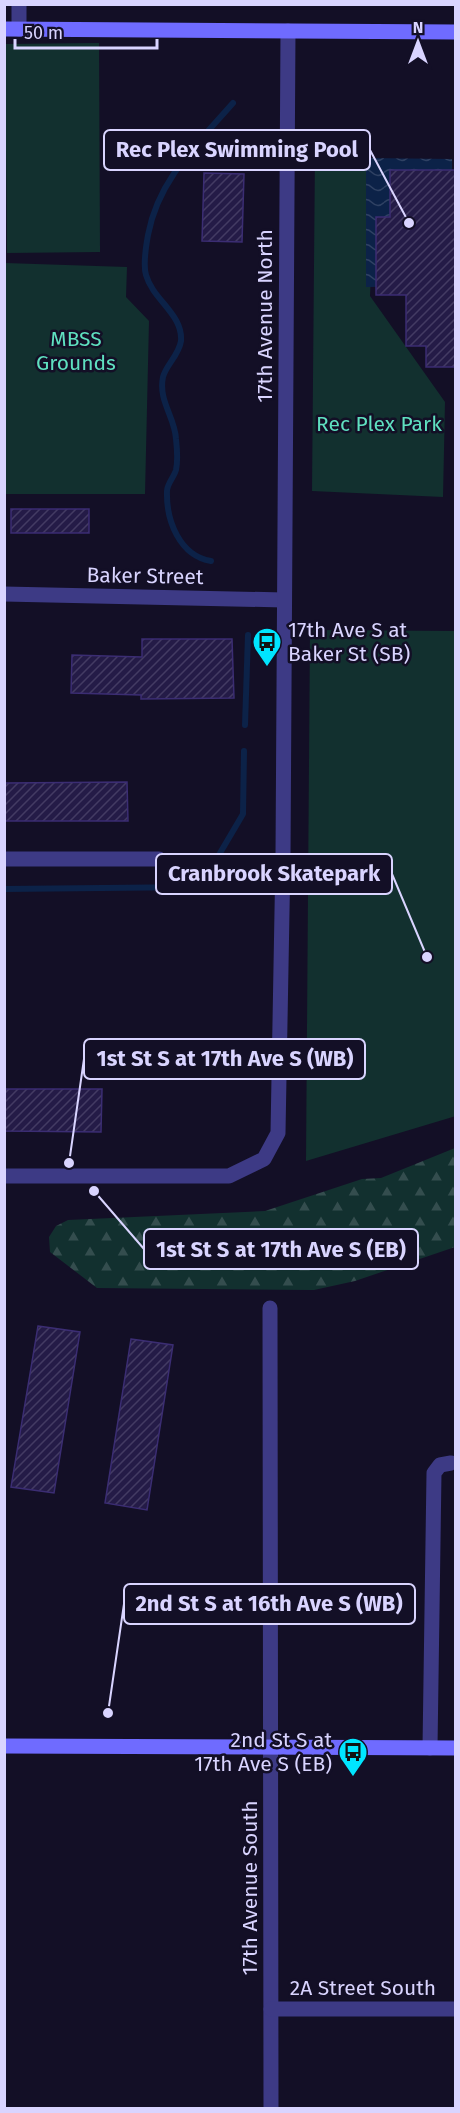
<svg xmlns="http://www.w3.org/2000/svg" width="460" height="2113" viewBox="0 0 460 2113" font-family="'Fira Sans',sans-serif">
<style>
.forest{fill:url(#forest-firs)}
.park{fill:#12302f}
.water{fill:url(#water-waves)}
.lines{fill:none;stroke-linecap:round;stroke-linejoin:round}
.stream{stroke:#0c2248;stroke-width:6}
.building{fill:url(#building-hatch);stroke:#3b2d73;stroke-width:1.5}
.street{stroke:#3d3a85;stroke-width:15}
.secondary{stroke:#6f6bff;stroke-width:15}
.labels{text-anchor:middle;stroke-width:5;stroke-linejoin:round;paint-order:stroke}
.street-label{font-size:21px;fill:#d9d4ff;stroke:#130f26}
.park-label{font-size:21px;fill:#5fe0c0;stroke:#130f26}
.poi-label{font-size:21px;fill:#d9d4ff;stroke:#130f26;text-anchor:start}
.leader{fill:none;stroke:#d9d4ff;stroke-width:2}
.callout-dot{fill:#d9d4ff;stroke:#130f26;stroke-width:2}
.callout{fill:#130f26;stroke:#d9d4ff;stroke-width:2}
.callout-label{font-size:22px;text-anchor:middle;font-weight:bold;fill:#d9d4ff}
</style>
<defs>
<pattern id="forest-firs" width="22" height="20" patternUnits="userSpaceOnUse" patternTransform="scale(1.5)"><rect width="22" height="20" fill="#12302f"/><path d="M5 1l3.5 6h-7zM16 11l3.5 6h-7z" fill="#344d4e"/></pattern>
<pattern id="water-waves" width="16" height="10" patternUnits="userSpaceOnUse" patternTransform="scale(1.5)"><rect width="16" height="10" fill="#0c2248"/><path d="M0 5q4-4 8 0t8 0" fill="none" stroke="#2f4163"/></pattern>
<pattern id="building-hatch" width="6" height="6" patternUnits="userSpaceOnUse" patternTransform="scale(1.5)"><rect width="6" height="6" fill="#241b47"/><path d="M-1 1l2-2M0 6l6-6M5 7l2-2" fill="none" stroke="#433b63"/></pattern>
</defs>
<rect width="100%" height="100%" fill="#130f26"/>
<polygon class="forest" points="455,1148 455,1247 355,1281 314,1290 97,1288 50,1252 49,1237 56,1226 68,1220 265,1211 362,1179 381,1178"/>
<g class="park">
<polygon points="99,43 100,252 7,253 5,44"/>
<polygon points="315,152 376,163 370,296 445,402 443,497 312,491"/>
<polygon points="4,245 5,263 127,267 126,297 149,321 145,494 5,494"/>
<polygon points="310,630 455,631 456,1116 306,1161"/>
</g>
<polygon class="water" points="366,158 452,159 452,286 366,287"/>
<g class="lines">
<g class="stream">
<path d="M211,561c-31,-5 -45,-40 -44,-70 0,-7 7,-14 9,-21 2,-9 1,-22 0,-31 -1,-22 -18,-38 -13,-62 3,-12 16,-22 18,-36 2,-27 -28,-41 -35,-66 -3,-10 0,-29 2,-40 10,-55 50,-92 85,-132"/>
<polyline points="245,725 248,635"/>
<polyline points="4,889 200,887 243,814 244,751"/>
</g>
</g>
<g class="building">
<polygon points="390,170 456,170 456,367 426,367 426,346 406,346 406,295 376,295 376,217 390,217"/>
<polygon points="204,173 244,174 242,242 202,241"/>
<rect x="11" y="509" width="78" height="24"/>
<polygon points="142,639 232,639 234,698 141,699 141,695 71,693 72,655 142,657"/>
<polygon points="127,782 128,821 4,821 4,783"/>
<polygon points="4,1089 102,1089 101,1132 4,1131"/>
<polygon points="38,1326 80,1332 54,1493 11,1487"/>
<polygon points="131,1339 173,1345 147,1510 105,1503"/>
</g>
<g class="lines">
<g class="street">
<polyline points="19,29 19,4"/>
<polyline points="4,594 284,600"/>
<polyline points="4,859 159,859"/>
<polyline points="4,1176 229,1176 264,1159 278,1133 283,856 288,31"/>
<polyline points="270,1308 271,2108"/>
<polyline points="430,1748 434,1473 440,1465 451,1463"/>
<polyline points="271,2009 456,2009"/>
</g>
<g class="secondary">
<polyline points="4,29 456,32"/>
<polyline points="4,1746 456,1748"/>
</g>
</g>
<defs>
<g id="bus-pin" transform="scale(1.5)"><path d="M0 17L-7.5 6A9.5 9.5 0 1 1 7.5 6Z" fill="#00e5ff" stroke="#130f26"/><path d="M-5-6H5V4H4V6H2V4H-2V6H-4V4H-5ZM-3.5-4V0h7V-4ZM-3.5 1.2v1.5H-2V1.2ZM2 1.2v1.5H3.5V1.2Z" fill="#111"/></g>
</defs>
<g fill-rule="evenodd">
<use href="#bus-pin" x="267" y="642"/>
<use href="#bus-pin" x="353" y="1752"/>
</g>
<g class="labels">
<g class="street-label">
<text transform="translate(265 316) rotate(-90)" y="7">17th Avenue North</text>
<text transform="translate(145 576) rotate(1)" y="7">Baker Street</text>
<text transform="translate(250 1888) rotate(-90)" y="7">17th Avenue South</text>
<text x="363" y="1995">2A Street South</text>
</g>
<g class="park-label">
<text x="76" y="346">MBSS<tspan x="76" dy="24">Grounds</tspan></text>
<text x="379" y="431">Rec Plex Park</text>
</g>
<g class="poi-label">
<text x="288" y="637">17th Ave S at<tspan x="288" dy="24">Baker St (SB)</tspan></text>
<text x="332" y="1747" text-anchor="end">2nd St S at<tspan x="332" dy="24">17th Ave S (EB)</tspan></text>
</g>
</g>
<path class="leader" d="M409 223L370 150M427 957L392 874M69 1163L84 1059M94 1191L144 1249M108 1713L124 1604"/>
<g class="callout-dot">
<circle cx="409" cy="223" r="6"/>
<circle cx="427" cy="957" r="6"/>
<circle cx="69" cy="1163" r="6"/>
<circle cx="94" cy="1191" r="6"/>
<circle cx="108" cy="1713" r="6"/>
</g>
<g class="callout">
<rect x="104" y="130" width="266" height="40" rx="6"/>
<rect x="156" y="854" width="236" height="40" rx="6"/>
<rect x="84" y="1039" width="281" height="40" rx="6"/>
<rect x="144" y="1229" width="274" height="40" rx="6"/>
<rect x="124" y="1584" width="291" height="40" rx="6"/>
</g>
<g class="callout-label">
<text x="237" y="157">Rec Plex Swimming Pool</text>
<text x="274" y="881">Cranbrook Skatepark</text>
<text x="225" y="1066">1st St S at 17th Ave S (WB)</text>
<text x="281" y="1257">1st St S at 17th Ave S (EB)</text>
<text x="269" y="1611">2nd St S at 16th Ave S (WB)</text>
</g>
<rect width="460" height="2113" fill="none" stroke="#d9d4ff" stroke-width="12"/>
<g transform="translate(418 42)" stroke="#130f26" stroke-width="4.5" paint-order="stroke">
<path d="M0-4.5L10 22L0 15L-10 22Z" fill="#d9d4ff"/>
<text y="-9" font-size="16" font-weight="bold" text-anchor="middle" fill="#d9d4ff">N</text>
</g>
<path d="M15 39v9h142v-9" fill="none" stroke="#d9d4ff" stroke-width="3"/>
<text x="24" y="39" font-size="18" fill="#d9d4ff" stroke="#130f26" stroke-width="4.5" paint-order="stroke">50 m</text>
</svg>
